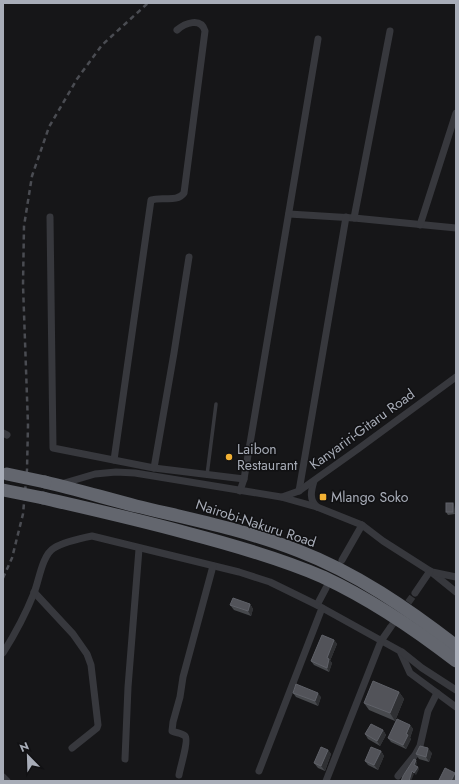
<svg xmlns="http://www.w3.org/2000/svg" width="459" height="784" viewBox="0 0 459 784" font-family="Jost,sans-serif">
<style>
.lines{fill:none;stroke-linecap:round;stroke-linejoin:round}
.street-tunnel{stroke:#333438;stroke-width:7;stroke-dasharray:7 3.5;stroke-linecap:butt}
.lane{stroke:#37383d;stroke-width:3.5}
.street{stroke:#37383d;stroke-width:7}
.highway{stroke:#63666e;stroke-width:13}
.rail{stroke:#4a4c52;stroke-width:2.5;stroke-dasharray:5 4;stroke-linecap:butt}
.highway-bridge{stroke:#63666e;stroke-width:13}
.wall{fill:#47494d}
.shaded-wall{fill:#2f3033}
.building{fill:#525359;stroke:#5f6168}
.poi-dot{fill:#f2b134;stroke:#111113;stroke-width:1.5}
.labels{text-anchor:middle;stroke-width:3;stroke-linejoin:round;paint-order:stroke}
.street-label{font-size:14px;fill:#a8adb8;stroke:#111113}
.poi-label{font-size:14px;fill:#a8adb8;stroke:#111113;text-anchor:start}
</style>
<rect width="100%" height="100%" fill="#161618"/>
<g class="lines">
<polyline class="street-tunnel" points="390,628 415,593"/>
<polyline class="lane" points="207,475 216,404"/>
<g class="street">
<polyline points="289,214 354,218 456,228"/>
<polyline points="50,217 53,448 154,468 244,479"/>
<polyline points="354,218 390,31"/>
<polyline points="420,225 456,113"/>
<polyline points="3,433 7,435"/>
<path d="M114,460l37,-260c11,-4 26,3 33,-7l21,-162c-4,-14 -20,-8 -28,-1"/>
<polyline points="154,468 174,353 189,257"/>
<path d="M314,481c-3,10 -5,19 3,26"/>
<polyline points="61,484 95,474 116,472 135,473 281,497 317,507 362,525 383,541 430,571 456,592"/>
<polyline points="240,491 244,479 318,39"/>
<polyline points="299,491 346,217"/>
<polyline points="282,497 299,491 358,449 456,377"/>
<polyline points="342,560 362,525"/>
<polyline points="432,572 456,577"/>
<polyline points="326,588 317,605 400,651 410,673 456,707"/>
<polyline points="34,592 73,634 87,654 91,665 98,725 97,728 72,748"/>
<polyline points="415,593 430,571"/>
<polyline points="402,652 422,668 456,690"/>
<path d="M3,653c12,-19 23,-40 31,-60 5,-12 8,-38 20,-45 8,-5 28,-10 38,-12l147,36 31,10 47,23"/>
<polyline points="125,759 128,687 139,549"/>
<polyline points="259,771 322,608"/>
<path d="M179,775c1,-7 10,-35 6,-39 -3,-3 -9,-3 -13,-5l1,-9 7,-25 3,-20 30,-111"/>
<polyline points="398,776 415,755 420,746 428,711 437,693"/>
<polyline points="3,777 7,781"/>
<polyline points="326,781 381,641 390,628"/>
</g>
<g class="highway">
<path d="M45,482c30,7 60,16 91,24 54,13 110,24 163,45 57,22 108,57 157,95"/>
<path d="M43,498c48,11 97,22 144,35 46,12 92,25 136,44 47,22 92,52 133,84"/>
</g>
<polyline class="rail" points="3,578 12,558 23,514 27,470 28,425 23,285 24,226 32,176 49,127 77,79 102,45 148,3"/>
<g class="highway-bridge">
<polyline points="7,474 45,482"/>
<polyline points="3,490 43,498"/>
</g>
</g>
<g class="wall">
<polygon points="453,503 454,505 455,514 448,515 446,512"/>
<polygon points="250,604 253,609 251,616 234,610 230,605"/>
<polygon points="334,640 337,644 330,661 332,663 329,672 314,665 311,661"/>
<polygon points="399,692 404,699 395,721 369,710 364,703"/>
<polygon points="293,693 321,697 318,706 296,697"/>
<polygon points="410,725 413,729 410,738 411,739 406,749 391,742 388,738"/>
<polygon points="383,730 386,735 380,746 368,739 365,734"/>
<polygon points="328,750 331,754 325,771 318,768 314,763"/>
<polygon points="381,751 384,756 378,770 368,765 365,761"/>
<polygon points="432,753 429,762 419,759 416,754"/>
</g>
<g class="shaded-wall">
<polygon points="453,503 454,505 455,514 453,512"/>
<polygon points="250,604 253,609 251,616 248,611"/>
<polygon points="334,640 337,644 330,661 332,663 329,672 327,668 327,658"/>
<polygon points="399,692 404,699 395,721 390,713"/>
<polygon points="318,693 321,697 318,706 315,701"/>
<polygon points="410,725 413,729 410,738 411,739 406,749 403,745"/>
<polygon points="383,730 386,735 380,746 377,741"/>
<polygon points="428,748 432,753 429,762 426,757"/>
<polygon points="328,750 331,754 325,771 321,766"/>
<polygon points="381,751 384,756 378,770 374,765"/>
<polygon points="416,760 417,763 416,767 414,765"/>
<polygon points="418,767 419,769 416,775 414,773"/>
<polygon points="412,771 414,774 411,781 409,781"/>
<polygon points="455,773 456,775 456,781 451,781"/>
</g>
<g class="building">
<rect x="446" y="503" width="7" height="9"/>
<polygon points="233,598 250,604 248,611 230,605"/>
<polygon points="322,635 334,640 327,658 329,659 327,668 311,661"/>
<polygon points="373,681 399,692 390,713 364,703"/>
<polygon points="296,684 318,693 315,701 293,693"/>
<polygon points="397,719 410,725 406,734 408,735 403,745 388,738"/>
<polygon points="371,724 383,730 377,741 365,734"/>
<polygon points="420,746 428,748 426,757 416,754"/>
<polygon points="321,747 328,750 321,766 314,763"/>
<polygon points="371,747 381,751 374,765 365,761"/>
<polygon points="414,759 416,760 414,765 418,767 414,773 412,771 409,781 401,781 403,776"/>
<polygon points="445,768 455,773 451,781 441,781 439,780"/>
</g>
<g class="poi-dot">
<circle cx="229" cy="457" r="4"/>
<rect x="319" y="493" width="8" height="8" rx="2"/>
</g>
<g class="labels">
<g class="street-label">
<text transform="translate(362 429) rotate(-36)" y="5">Kanyariri-Gitaru Road</text>
<text transform="translate(256 523) rotate(18)" y="5">Nairobi-Nakuru Road</text>
</g>
<g class="poi-label">
<text x="237" y="454">Laibon<tspan x="237" dy="16">Restaurant</tspan></text>
<text x="331" y="502">Mlango Soko</text>
</g>
</g>
<rect width="459" height="784" fill="none" stroke="#a8adb8" stroke-width="8"/>
<g transform="translate(28 756) rotate(337)" stroke="#111113" stroke-width="3" paint-order="stroke">
<path d="M0-3L7 15L0 10L-7 15Z" fill="#a8adb8"/>
<text y="-6" font-size="11" font-weight="bold" text-anchor="middle" fill="#a8adb8">N</text>
</g>
</svg>
